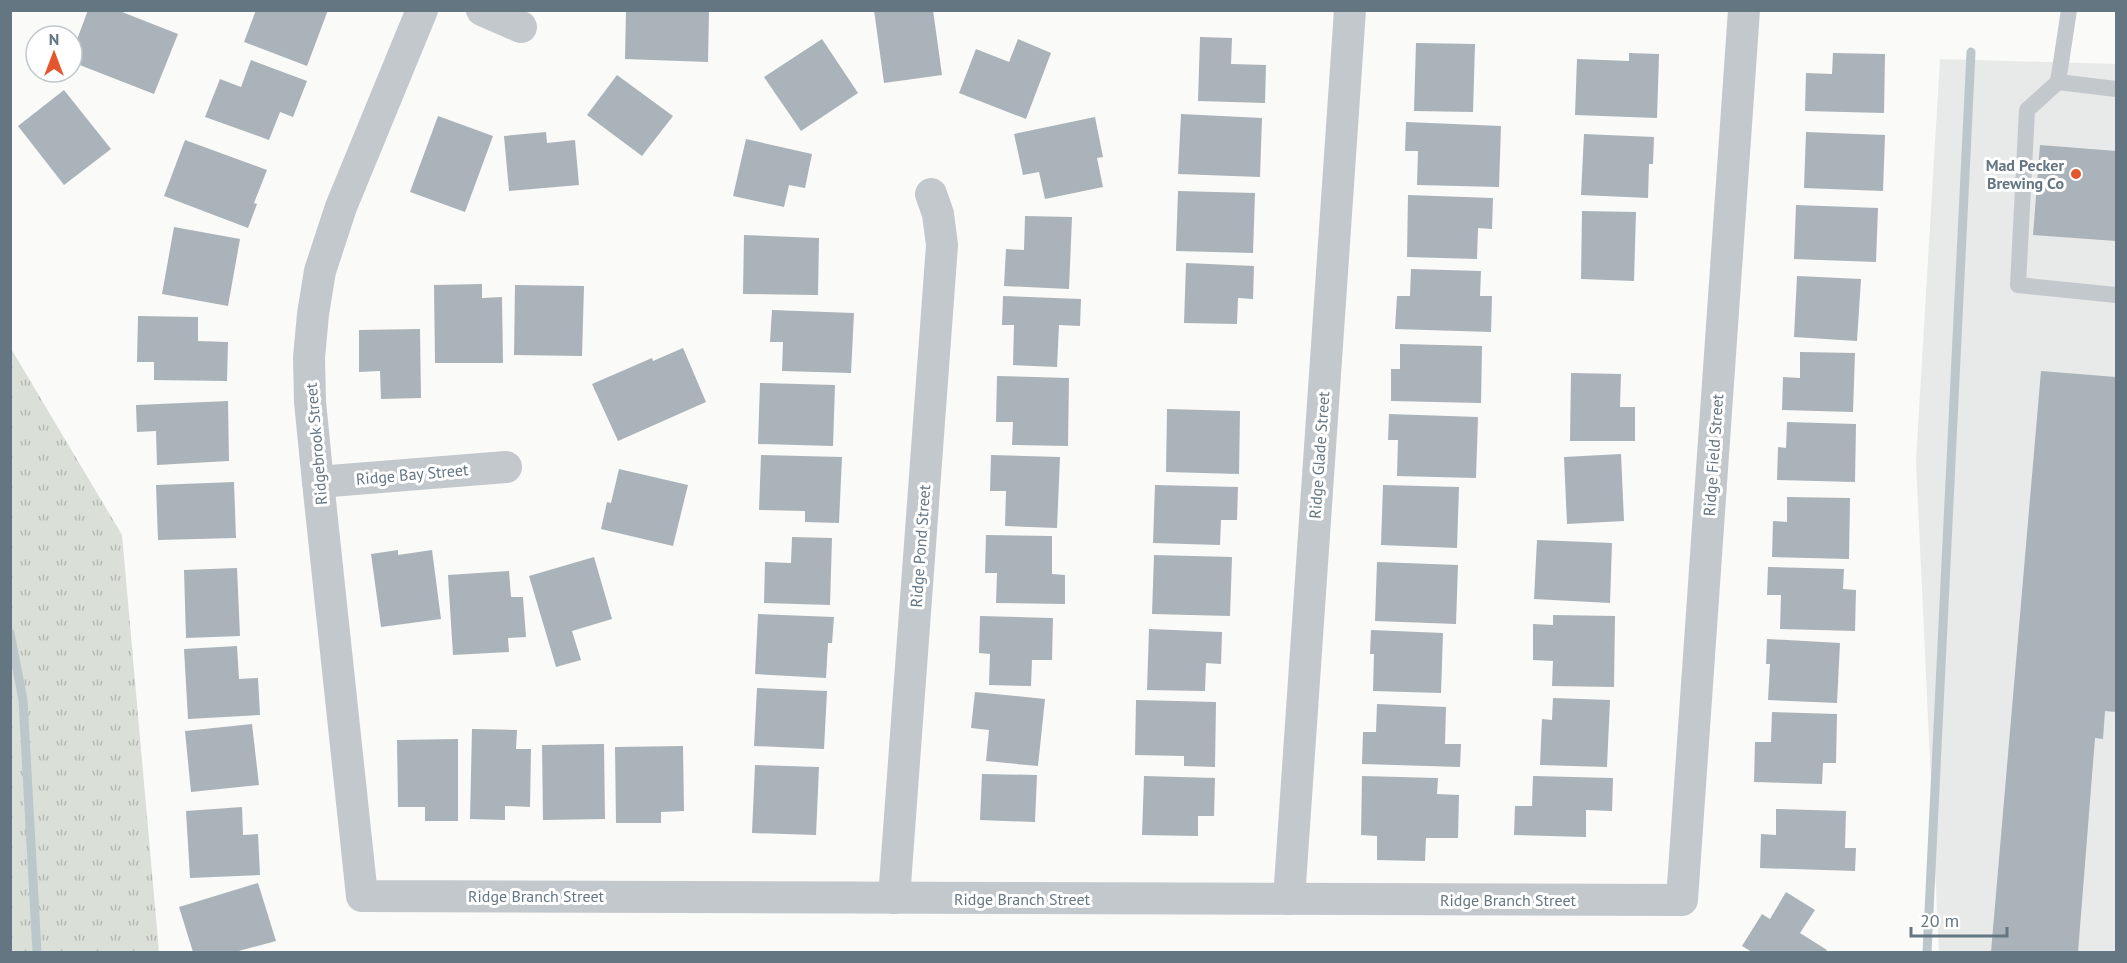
<svg xmlns="http://www.w3.org/2000/svg" width="2127" height="963" viewBox="0 0 2127 963" font-family="'PT Sans',sans-serif">
<style>
.built{fill:#e8e9e9}
.grass{fill:url(#grass-tufts)}
.lines{fill:none;stroke-linecap:round;stroke-linejoin:round}
.stream{stroke:#bbc7cb;stroke-width:9}
.building{fill:#aab3b9}
.lane{stroke:#c3c8cc;stroke-width:16}
.street{stroke:#c3c8cc;stroke-width:32}
.poi-dot{fill:#e4572e;stroke:#fff;stroke-width:2}
.labels{text-anchor:middle;stroke-width:6;stroke-linejoin:round;paint-order:stroke}
.poi-label{font-size:16px;font-weight:bold;fill:#657683;stroke:#fff;text-anchor:end}
.street-label{font-size:16px;fill:#657683;stroke:#fff}
</style>
<defs>
<pattern id="grass-tufts" width="24" height="20" patternUnits="userSpaceOnUse" patternTransform="scale(1.5)"><rect width="24" height="20" fill="#dadfd7"/><path d="M3 7l-1-3M5 7V3M7 7l1-3M15 17l-1-3M17 17v-4M19 17l1-3" fill="none" stroke="#b4b9b4"/></pattern>
</defs>
<rect width="100%" height="100%" fill="#fafaf8"/>
<polygon class="built" points="1940,59 2116,64 2116,952 1939,952 1916,461"/>
<polygon class="grass" points="10,347 122,535 159,952 11,952"/>
<g class="lines">
<g class="stream">
<polyline points="10,633 23,700 37,952"/>
<polyline points="1927,952 1971,52"/>
</g>
</g>
<g class="building">
<polygon points="88,10 117,10 178,34 154,94 72,62 72,53"/>
<polygon points="256,10 328,10 307,66 244,42"/>
<polygon points="626,10 709,10 708,62 625,59"/>
<polygon points="874,10 933,10 942,75 884,83"/>
<polygon points="1200,37 1232,38 1231,64 1266,65 1265,103 1198,101"/>
<polygon points="822,39 858,93 801,131 764,77"/>
<polygon points="1018,39 1051,53 1026,119 959,93 976,49 1009,62"/>
<polygon points="1416,43 1475,44 1473,112 1414,111"/>
<polygon points="1629,53 1659,54 1657,118 1575,115 1577,59 1629,61"/>
<polygon points="1833,53 1885,54 1884,113 1805,111 1806,73 1832,74"/>
<polygon points="251,60 307,81 293,117 280,112 269,140 205,117 220,79 241,87"/>
<polygon points="617,75 673,116 642,156 587,115"/>
<polygon points="64,90 111,149 64,185 18,126"/>
<polygon points="1181,114 1262,118 1260,177 1178,174"/>
<polygon points="438,116 493,136 465,212 410,192"/>
<polygon points="1095,117 1103,157 1097,158 1103,187 1045,199 1039,172 1023,175 1014,134"/>
<polygon points="1406,122 1501,126 1499,187 1417,185 1418,151 1405,151"/>
<polygon points="546,132 547,143 575,140 579,185 509,191 504,136"/>
<polygon points="1806,132 1885,135 1883,191 1804,188"/>
<polygon points="1584,134 1654,137 1653,164 1649,164 1648,198 1581,195"/>
<polygon points="746,139 812,154 805,188 789,185 784,207 733,196"/>
<polygon points="185,140 267,170 254,203 257,204 248,228 164,196"/>
<polygon points="2040,145 2116,151 2115,182 2116,182 2116,241 2033,235"/>
<polygon points="1178,191 1255,193 1253,253 1176,251"/>
<polygon points="1408,195 1493,198 1492,229 1478,228 1477,259 1407,257"/>
<polygon points="1796,205 1878,208 1876,262 1794,259"/>
<polygon points="1582,211 1636,212 1634,281 1581,279"/>
<polygon points="1025,216 1072,217 1069,289 1004,286 1006,249 1024,250"/>
<polygon points="174,227 240,239 228,306 162,294"/>
<polygon points="744,235 819,238 818,295 743,294"/>
<polygon points="1186,263 1254,266 1253,299 1238,298 1237,324 1184,323"/>
<polygon points="1411,269 1481,271 1480,296 1492,296 1491,332 1395,329 1397,296 1410,296"/>
<polygon points="1797,276 1861,279 1857,341 1794,337"/>
<polygon points="482,284 482,298 502,297 503,363 435,363 434,285"/>
<polygon points="515,285 584,286 582,356 514,355"/>
<polygon points="1003,296 1081,299 1080,326 1059,325 1057,367 1013,365 1014,325 1002,325"/>
<polygon points="772,310 854,313 851,373 782,371 783,342 770,342"/>
<polygon points="138,316 198,317 198,341 228,342 227,381 154,380 154,362 137,362"/>
<polygon points="420,329 421,398 381,399 380,371 359,372 359,330"/>
<polygon points="1400,344 1482,346 1481,403 1391,401 1391,369 1400,369"/>
<polygon points="683,348 706,402 618,441 592,384 652,358 653,361"/>
<polygon points="1800,352 1855,353 1853,412 1782,410 1783,377 1800,378"/>
<polygon points="2041,371 2116,377 2116,712 2105,711 2103,739 2095,738 2078,952 1991,952"/>
<polygon points="1571,373 1621,374 1620,407 1635,407 1635,441 1570,441"/>
<polygon points="997,376 1069,378 1068,446 1012,445 1013,422 996,422"/>
<polygon points="760,383 835,385 833,446 758,444"/>
<polygon points="228,401 229,461 157,465 156,431 137,432 136,405"/>
<polygon points="1167,409 1240,411 1239,474 1166,472"/>
<polygon points="1389,414 1478,417 1476,478 1397,476 1398,440 1388,440"/>
<polygon points="1787,422 1856,424 1855,482 1777,480 1778,447 1786,448"/>
<polygon points="1621,454 1624,521 1567,524 1564,457"/>
<polygon points="761,455 842,457 839,523 805,522 805,511 759,510"/>
<polygon points="991,455 1060,457 1057,528 1005,526 1006,491 990,491"/>
<polygon points="619,469 688,485 673,546 601,529 607,502 611,503"/>
<polygon points="234,482 236,538 158,540 156,485"/>
<polygon points="1155,485 1238,487 1237,520 1221,520 1220,545 1153,543"/>
<polygon points="1383,485 1459,487 1457,548 1381,545"/>
<polygon points="1787,497 1850,498 1849,559 1772,557 1773,521 1787,522"/>
<polygon points="986,535 1052,536 1052,574 1065,575 1065,604 996,603 997,573 985,573"/>
<polygon points="792,537 832,538 830,605 764,603 765,562 791,563"/>
<polygon points="1537,540 1612,543 1610,603 1534,599"/>
<polygon points="398,550 398,555 432,550 441,619 381,627 371,554"/>
<polygon points="1154,555 1232,557 1230,616 1152,614"/>
<polygon points="594,557 612,619 572,631 581,660 556,667 529,576"/>
<polygon points="1377,562 1458,565 1456,624 1375,621"/>
<polygon points="1768,567 1844,569 1843,589 1856,590 1855,631 1780,629 1781,595 1767,595"/>
<polygon points="237,568 240,636 186,638 184,570"/>
<polygon points="509,571 511,597 523,597 526,637 508,638 509,652 453,655 448,575"/>
<polygon points="758,614 834,617 832,643 828,643 826,678 755,674"/>
<polygon points="1553,615 1615,616 1614,687 1552,686 1553,661 1533,660 1533,624 1553,625"/>
<polygon points="980,616 1053,618 1052,660 1032,660 1031,686 989,685 990,654 979,653"/>
<polygon points="1149,629 1222,632 1221,664 1206,663 1205,691 1147,690"/>
<polygon points="1371,630 1443,633 1441,693 1373,691 1374,654 1370,654"/>
<polygon points="1767,639 1840,643 1837,703 1768,700 1770,664 1766,664"/>
<polygon points="237,646 239,679 258,678 260,715 188,719 184,649"/>
<polygon points="757,688 827,691 824,749 754,746"/>
<polygon points="975,692 1045,699 1038,766 986,761 989,730 971,728"/>
<polygon points="1553,698 1610,700 1607,767 1540,765 1542,719 1552,720"/>
<polygon points="1136,700 1216,702 1215,767 1184,766 1184,756 1135,755"/>
<polygon points="1377,704 1446,707 1445,744 1461,744 1460,767 1362,764 1363,732 1376,732"/>
<polygon points="1772,712 1837,714 1836,763 1823,763 1822,784 1754,782 1755,742 1771,742"/>
<polygon points="252,724 259,785 191,792 185,731"/>
<polygon points="472,729 517,730 516,749 531,749 530,807 505,806 505,820 470,819"/>
<polygon points="458,739 458,821 425,821 425,807 398,807 397,740"/>
<polygon points="604,744 605,819 543,820 542,745"/>
<polygon points="683,746 684,811 661,812 661,823 616,823 615,747"/>
<polygon points="755,765 819,767 816,835 752,833"/>
<polygon points="982,774 1037,775 1035,822 980,820"/>
<polygon points="1144,776 1215,778 1214,816 1198,816 1198,836 1142,835"/>
<polygon points="1362,776 1438,778 1437,794 1459,795 1458,838 1426,838 1425,861 1377,860 1377,836 1361,835"/>
<polygon points="1533,776 1613,778 1612,811 1586,810 1586,837 1514,835 1515,806 1532,806"/>
<polygon points="242,807 243,835 258,834 260,875 190,878 186,811"/>
<polygon points="1776,809 1846,811 1845,848 1856,848 1855,871 1760,868 1761,834 1776,835"/>
<polygon points="258,883 276,941 235,952 193,952 179,907"/>
<polygon points="1786,892 1815,910 1800,933 1827,950 1825,952 1752,952 1742,946 1762,914 1770,919"/>
</g>
<g class="lines">
<g class="lane">
<polyline points="2069,10 2058,82 2116,89"/>
<polyline points="2058,82 2027,110 2018,285 2116,295"/>
</g>
<g class="street">
<polyline points="422,10 341,207 320,271 313,314 309,358 310,402 318,482 362,896 1682,900 1744,10"/>
<polyline points="482,10 521,27"/>
<polyline points="318,482 506,467"/>
<polyline points="894,898 942,245 938,214 931,194"/>
<polyline points="1289,899 1350,10"/>
</g>
</g>
<circle class="poi-dot" cx="2076" cy="174" r="6"/>
<g class="labels">
<g class="poi-label">
<text x="2064" y="171">Mad Pecker<tspan x="2064" dy="18">Brewing Co</tspan></text>
</g>
<g class="street-label">
<text transform="translate(316 444) rotate(-95)" y="6">Ridgebrook Street</text>
<text transform="translate(1319 455) rotate(-86)" y="6">Ridge Glade Street</text>
<text transform="translate(1713 455) rotate(-86)" y="6">Ridge Field Street</text>
<text transform="translate(412 474) rotate(-5)" y="6">Ridge Bay Street</text>
<text transform="translate(920 546) rotate(-86)" y="6">Ridge Pond Street</text>
<text x="536" y="902">Ridge Branch Street</text>
<text x="1022" y="905">Ridge Branch Street</text>
<text x="1508" y="906">Ridge Branch Street</text>
</g>
</g>
<rect width="2127" height="963" fill="none" stroke="#657683" stroke-width="24"/>
<g transform="translate(54 54)"><circle r="28" fill="#ffffff" stroke="#c1c8cd" stroke-width="1.5"/>
<path d="M0-4.5L10 22L0 15L-10 22Z" fill="#e4572e"/>
<text y="-9" font-size="16" font-weight="bold" text-anchor="middle" fill="#657683">N</text>
</g>
<path d="M1911 927v9h96v-9" fill="none" stroke="#657683" stroke-width="3"/>
<text x="1920" y="927" font-size="18" fill="#657683" stroke="#ffffff" stroke-width="4.5" paint-order="stroke">20 m</text>
</svg>
